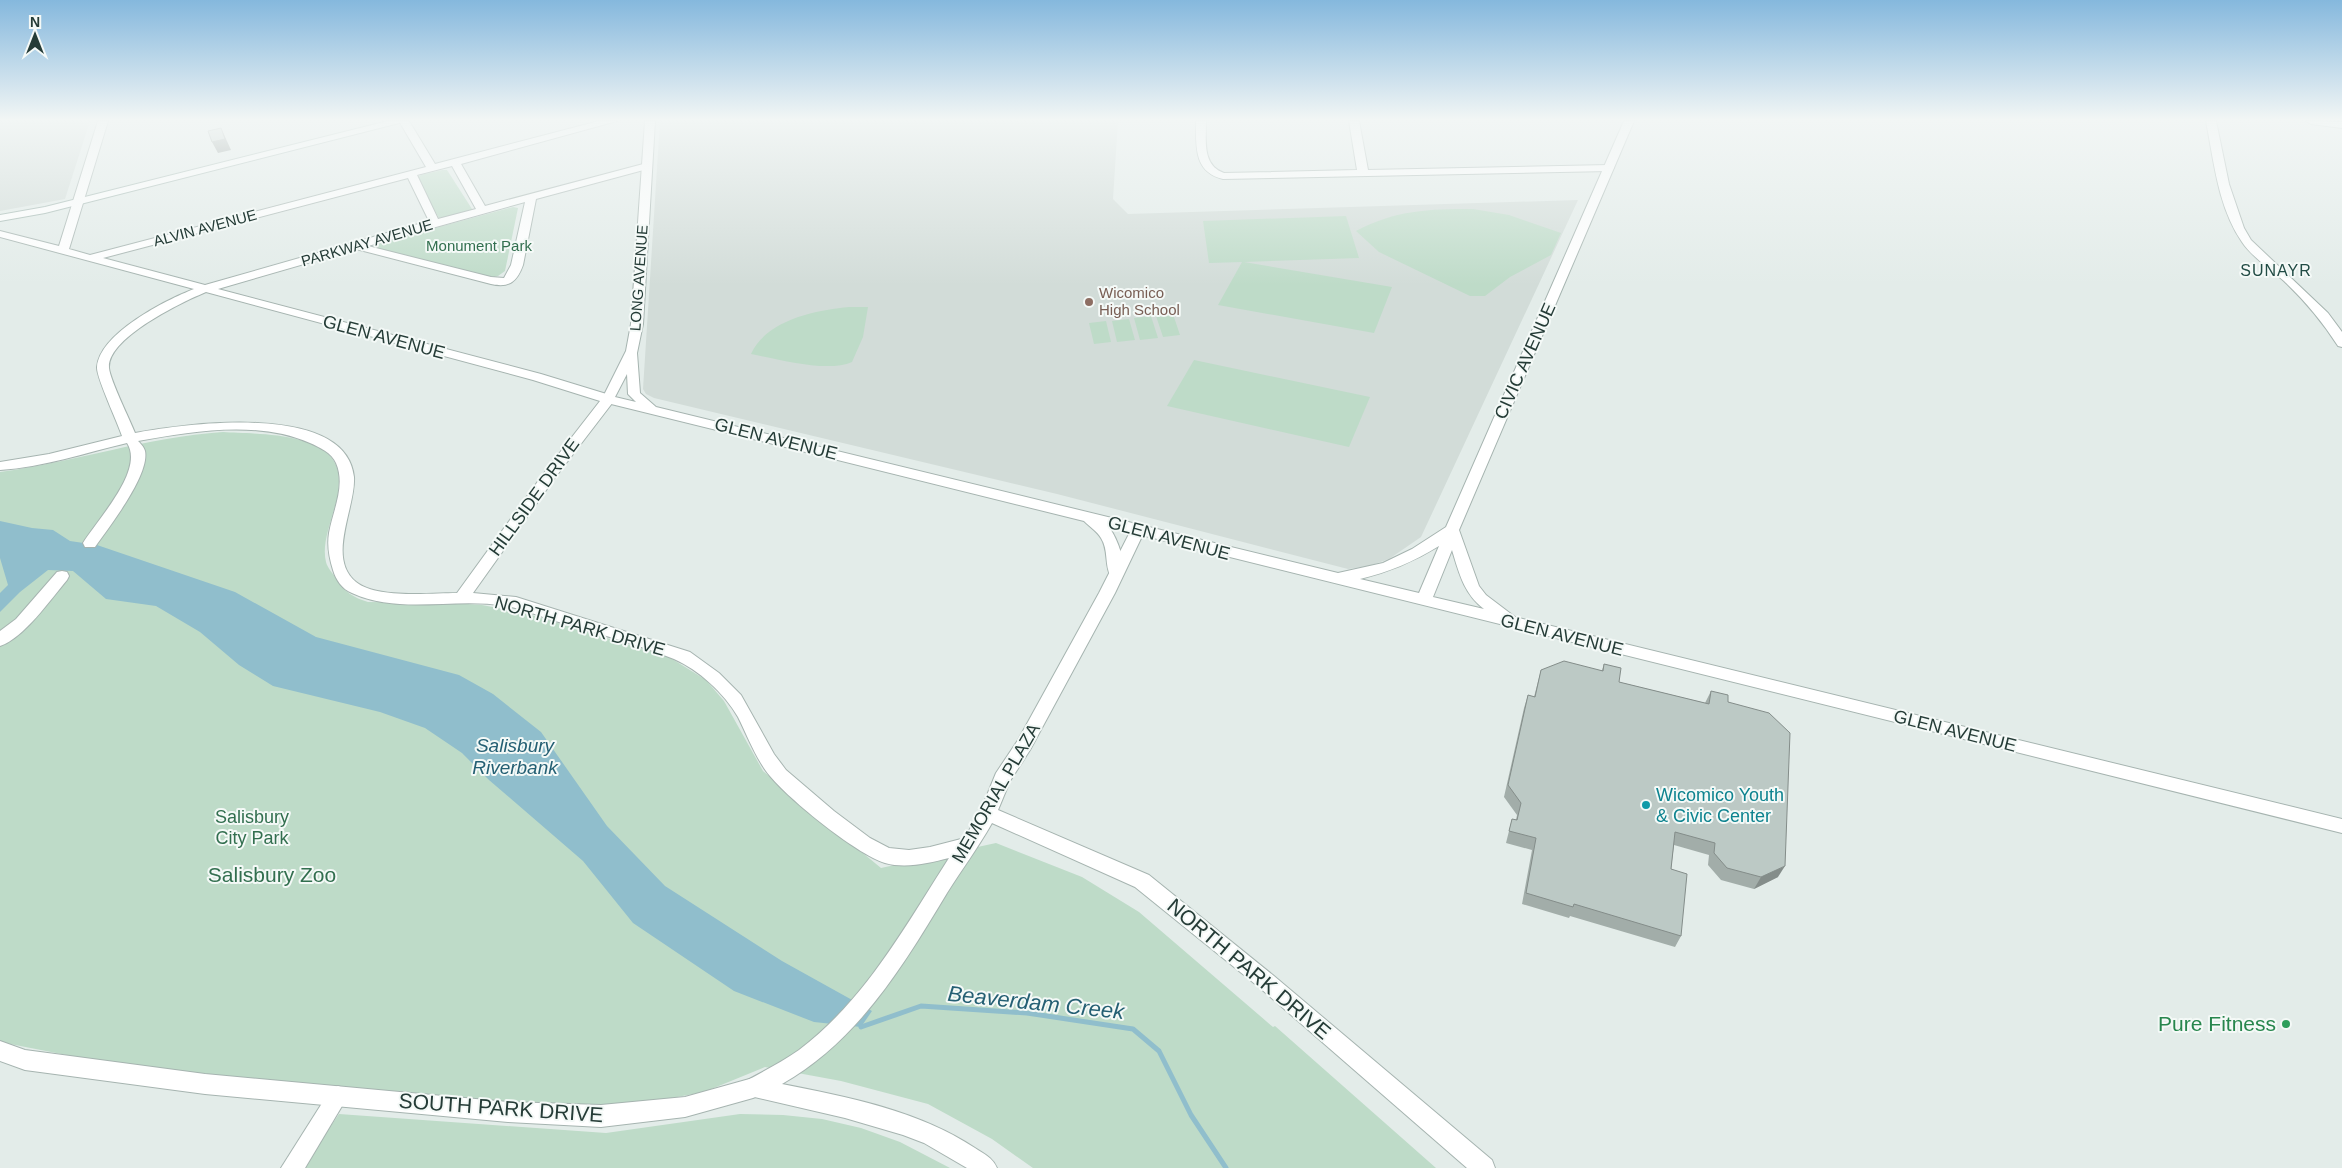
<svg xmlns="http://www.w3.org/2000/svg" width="2342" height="1168" viewBox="0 0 2342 1168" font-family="Arial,sans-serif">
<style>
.built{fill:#d2dcd8}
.green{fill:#bedbc8}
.water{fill:#90becc}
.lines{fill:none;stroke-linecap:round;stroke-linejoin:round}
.stream{stroke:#90becc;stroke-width:5}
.minor-casing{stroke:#a6b4b0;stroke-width:2}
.tertiary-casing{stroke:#a6b4b0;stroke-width:2}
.secondary-casing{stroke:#a3b7b1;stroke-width:2}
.minor{fill:#fff;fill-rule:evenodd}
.tertiary{fill:#fff;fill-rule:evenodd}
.secondary{fill:#fff;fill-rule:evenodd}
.wall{fill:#a2ada9}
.shaded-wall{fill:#848d8a}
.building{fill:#bcc9c5;stroke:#848d8a}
.education-dot{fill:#8d6e63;stroke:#f4f9f7;stroke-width:2}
.culture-dot{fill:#0f9aa8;stroke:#f4f9f7;stroke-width:2}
.leisure-dot{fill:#2e9e5b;stroke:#f4f9f7;stroke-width:2}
.labels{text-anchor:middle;stroke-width:4;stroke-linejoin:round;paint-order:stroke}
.far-street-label{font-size:15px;fill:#253c37;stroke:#f4f9f7}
.far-park-label{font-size:15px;fill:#326f4f;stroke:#f4f9f7}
.far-education-label{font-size:15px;fill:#785e54;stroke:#f4f9f7;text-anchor:start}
.far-neighbourhood-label{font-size:16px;letter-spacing:1px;fill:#224c45;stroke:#f4f9f7}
.street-label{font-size:18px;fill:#253c37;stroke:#f4f9f7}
.culture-label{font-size:18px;fill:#0d838f;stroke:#f4f9f7;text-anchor:start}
.park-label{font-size:18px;fill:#326f4f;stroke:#f4f9f7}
.water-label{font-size:19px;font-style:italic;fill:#245f73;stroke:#f4f9f7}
.near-park-label{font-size:21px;fill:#326f4f;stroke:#f4f9f7}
.near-street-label{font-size:21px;fill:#253c37;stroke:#f4f9f7}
.near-leisure-label{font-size:21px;fill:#27864d;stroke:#f4f9f7;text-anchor:end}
.near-water-label{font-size:22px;font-style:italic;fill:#245f73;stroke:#f4f9f7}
</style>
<rect width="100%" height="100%" fill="#e3ece9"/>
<g class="built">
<polygon points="0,121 90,121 65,199 0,211"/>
<polygon points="660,121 1118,121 1113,199 1128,214 1578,200 1421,537 1389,559 1369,566 1348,569 1057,494 654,398 646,394 643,389"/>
</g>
<g class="green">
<polygon points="442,170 447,170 472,209 471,212 439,218 416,179 421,175"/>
<polygon points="513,207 518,208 505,271 498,276 488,278 375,248 380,243"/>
<path d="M1473,209l36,6 52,18 -10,22 -41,22 -25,19h-15l-91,-44 -23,-21c40,-21 72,-22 117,-22z"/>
<polygon points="1346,216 1359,258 1244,262 1392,287 1374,333 1218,305 1242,262 1209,263 1203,221"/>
<path d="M849,307h19l-5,30 -11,25c-25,11 -74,-3 -101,-8 15,-34 65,-44 98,-47z"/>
<polygon points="1173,314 1180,335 1163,337 1156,316"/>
<polygon points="1151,316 1158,338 1140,340 1134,318"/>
<polygon points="1129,319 1135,340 1117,342 1112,321"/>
<polygon points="1106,321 1111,342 1094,344 1089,323"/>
<polygon points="1194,360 1370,397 1349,447 1167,406"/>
<path d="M223,432c29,2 94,0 111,29 9,16 4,36 -1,52 -4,15 -11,33 -7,49 1,5 7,12 10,16 7,13 18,20 32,24l85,1 29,2 43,8 144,44 37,23 18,21 39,70 118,97 115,-25 86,34 57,35 134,115 2,-1 161,142h-403l-41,-29 -64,-35 -87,-23 -76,-14 -61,25 -65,12 -75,3 -275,-20 -197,-27 -92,-18v-570c75,-10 147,-35 223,-40z"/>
<polygon points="339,1114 606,1133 740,1114 783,1115 822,1119 861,1128 900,1142 950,1168 302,1168"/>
</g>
<polygon class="water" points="0,521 32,528 53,530 70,541 97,545 235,592 316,637 459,675 493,694 541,732 607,826 665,886 782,961 872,1011 861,1027 814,1022 734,991 633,923 583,861 489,780 462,753 425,728 380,712 273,686 239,665 200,632 156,606 106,599 73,571 48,570 20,592 0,612 0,593 8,585 0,558"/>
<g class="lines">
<polyline class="stream" points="861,1027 921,1006 1027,1013 1133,1029 1159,1051 1191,1115 1226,1168"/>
<g class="minor-casing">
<g id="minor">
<path d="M98,121h10l-39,128 21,6 336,-88 -27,-46h10l26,43 164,-43h18l-156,43 24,42 162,-43 5,3 -1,2 -115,31 -13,66c-6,17 -14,23 -32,19l-135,-35 -138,40 323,85 72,22 1,3 -1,3 -59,77 -81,114 43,4 174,55 29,21 22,22 33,59 12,16 48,41 36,27 19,10 20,2 21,-3 35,-9 18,-33 13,-32 22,-33 81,-147 32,-63 2,-3h10l2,3 -30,63 -85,157 -20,31 -12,29 151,65 125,101 218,184 3,8h-28l-207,-180 -125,-101 -143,-64c-14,25 -30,46 -45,70 -44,73 -89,148 -165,191 66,13 135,26 193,64 9,6 18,10 22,20h-30l-43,-25 -21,-8 -58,-17 -99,-23 -3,-7 3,-7c18,-10 36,-19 53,-31 66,-50 106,-123 150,-192 -20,5 -43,11 -64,5 -29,-9 -101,-67 -119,-92 -12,-17 -19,-36 -28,-54 -14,-24 -39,-47 -64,-58 -40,-16 -81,-27 -122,-39 -16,-5 -31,-12 -47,-14 -50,-9 -106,9 -153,-13 -10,-4 -16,-13 -19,-23 -4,-13 -6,-24 -4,-37 4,-23 17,-47 7,-70 -4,-10 -17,-16 -26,-20 -52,-23 -117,-12 -172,-2 2,2 6,6 7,10 5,24 -36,76 -50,96h-10l-2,-4c14,-23 62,-73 44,-100 -43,10 -83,24 -127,27v-8l49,-8 73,-18c-4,-13 -26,-59 -25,-69 3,-34 69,-67 97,-78l-194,-52v-6l59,15zM452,166l24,43 -38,10 -21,-44zM408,178l21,43 -224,64 -102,-27zM525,202l-14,63 -7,13 -13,-1 -123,-31zM206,292l327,88 67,21 -56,72 -87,120c-26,0 -80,6 -101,-11 -30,-24 0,-75 -2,-105 -8,-76 -171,-53 -219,-44 -5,-13 -25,-53 -26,-65 -2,-30 73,-66 97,-76z"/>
<path d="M1196,121h10c0,20 -4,44 18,52l133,-3 -8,-49h10l9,49 241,-5 5,3 -5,3 -386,8c-29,-7 -27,-32 -27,-58z"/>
<path d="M2206,121h10l13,63 15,44 7,12 77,73 14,19v15l-4,-1c-16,-25 -33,-45 -54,-65 -14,-12 -32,-24 -42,-39 -24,-35 -28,-80 -36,-121z"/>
<path d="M62,571l5,1 2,4 -2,4c-16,19 -43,58 -67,66v-15l16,-12 41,-47z"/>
<polygon points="338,1086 345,1089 348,1096 305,1168 281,1168 331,1089"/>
</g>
</g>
<g class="tertiary-casing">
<g id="tertiary">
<path d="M645,121h10l-12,203 -6,29 3,40 16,14 682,166 45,-10 29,-14 34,-22 178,-406h10l-175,409 20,56 7,9 29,22 827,202v14l-1233,-306c8,11 19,38 12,50h-10c-7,-12 -2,-27 -10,-39 -4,-7 -11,-11 -17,-17l-481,-119 -1,-3 24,-48 5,-27zM627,374l1,20 8,8 -21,-5zM1439,546l-20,47 -59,-14c29,-7 53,-17 79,-33zM1452,550c7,23 12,44 32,59l-51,-12z"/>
<polygon points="0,1041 25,1050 205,1074 508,1102 601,1105 685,1097 753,1078 760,1081 763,1088 760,1095 753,1098 685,1117 601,1127 508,1122 205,1094 25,1070 0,1061"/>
</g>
</g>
<g class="secondary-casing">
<g id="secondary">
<polygon points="388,121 407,121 45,213 0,221 0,215 45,207"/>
<polygon points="2306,121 2342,122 2342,128 2311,124"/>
</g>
</g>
<use href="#minor" class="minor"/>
<use href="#tertiary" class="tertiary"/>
<use href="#secondary" class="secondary"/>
</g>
<polygon class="wall" points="1604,664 1619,682 1705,703 1711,691 1728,702 1778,877 1754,889 1721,880 1708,865 1709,855 1674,845 1671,869 1681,936 1675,947 1570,916 1569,918 1522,904 1532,850 1506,843 1512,819 1516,820 1517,815 1504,797 1524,708 1528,695 1534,697 1541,670 1602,670"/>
<g class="shaded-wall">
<polygon points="221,128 231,150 218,153 212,142"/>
<polygon points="1785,866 1778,877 1754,889 1761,877"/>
</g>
<g class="building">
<polygon points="221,128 225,139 212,142 208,131"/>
<polygon points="1564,661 1603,671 1604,664 1621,668 1619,682 1709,704 1711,691 1728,695 1728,702 1769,713 1790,733 1785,866 1761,877 1727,868 1714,853 1715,843 1675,832 1671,869 1687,874 1681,936 1574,904 1573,907 1526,893 1536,838 1509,831 1512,819 1517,820 1521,803 1508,785 1528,695 1535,697 1541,670"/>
</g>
<linearGradient id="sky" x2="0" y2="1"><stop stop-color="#85b8dd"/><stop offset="0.42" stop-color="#f2f6f5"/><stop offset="1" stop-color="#f2f6f5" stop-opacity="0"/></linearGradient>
<rect width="2342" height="285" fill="url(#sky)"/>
<circle class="education-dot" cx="1089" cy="302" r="5"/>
<circle class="culture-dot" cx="1646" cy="805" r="5"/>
<circle class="leisure-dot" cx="2286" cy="1024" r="5"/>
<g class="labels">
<g class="far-street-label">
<text transform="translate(205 228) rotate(-15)" y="5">ALVIN AVENUE</text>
<text transform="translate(367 243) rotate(-16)" y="5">PARKWAY AVENUE</text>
<text transform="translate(639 278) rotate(-86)" y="5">LONG AVENUE</text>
</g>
<g class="far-park-label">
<text x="479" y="251">Monument Park</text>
</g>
<g class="far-education-label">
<text x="1099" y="298">Wicomico<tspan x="1099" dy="17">High School</tspan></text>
</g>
<g class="far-neighbourhood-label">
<text x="2276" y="276">SUNAYR</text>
</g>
<g class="street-label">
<text transform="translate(384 337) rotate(15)" y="6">GLEN AVENUE</text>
<text transform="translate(1525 361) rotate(-66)" y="6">CIVIC AVENUE</text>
<text transform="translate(776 439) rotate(14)" y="6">GLEN AVENUE</text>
<text transform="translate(534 497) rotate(-54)" y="6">HILLSIDE DRIVE</text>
<text transform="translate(1169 538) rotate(15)" y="6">GLEN AVENUE</text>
<text transform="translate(580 626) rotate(16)" y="6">NORTH PARK DRIVE</text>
<text transform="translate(1562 635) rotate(14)" y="6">GLEN AVENUE</text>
<text transform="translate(1955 731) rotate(14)" y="6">GLEN AVENUE</text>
<text transform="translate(996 793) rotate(-60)" y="6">MEMORIAL PLAZA</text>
</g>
<g class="culture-label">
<text x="1656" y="801">Wicomico Youth<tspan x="1656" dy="21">&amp; Civic Center</tspan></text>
</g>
<g class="park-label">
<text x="252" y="823">Salisbury<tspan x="252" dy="21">City Park</tspan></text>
</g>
<g class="water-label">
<text x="515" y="752">Salisbury<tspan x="515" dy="22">Riverbank</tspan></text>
</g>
<g class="near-park-label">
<text x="272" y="882">Salisbury Zoo</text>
</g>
<g class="near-street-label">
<text transform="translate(1249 969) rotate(40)" y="7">NORTH PARK DRIVE</text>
<text transform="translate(501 1108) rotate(4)" y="7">SOUTH PARK DRIVE</text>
</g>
<g class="near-leisure-label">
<text x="2276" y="1031">Pure Fitness</text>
</g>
<g class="near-water-label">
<text transform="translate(1036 1002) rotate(6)" y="8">Beaverdam Creek</text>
</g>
</g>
<g transform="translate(35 35)" stroke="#f4f9f7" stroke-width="4" paint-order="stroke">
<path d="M0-4L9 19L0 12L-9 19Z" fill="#253c37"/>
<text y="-8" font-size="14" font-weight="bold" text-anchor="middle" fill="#253c37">N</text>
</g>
</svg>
